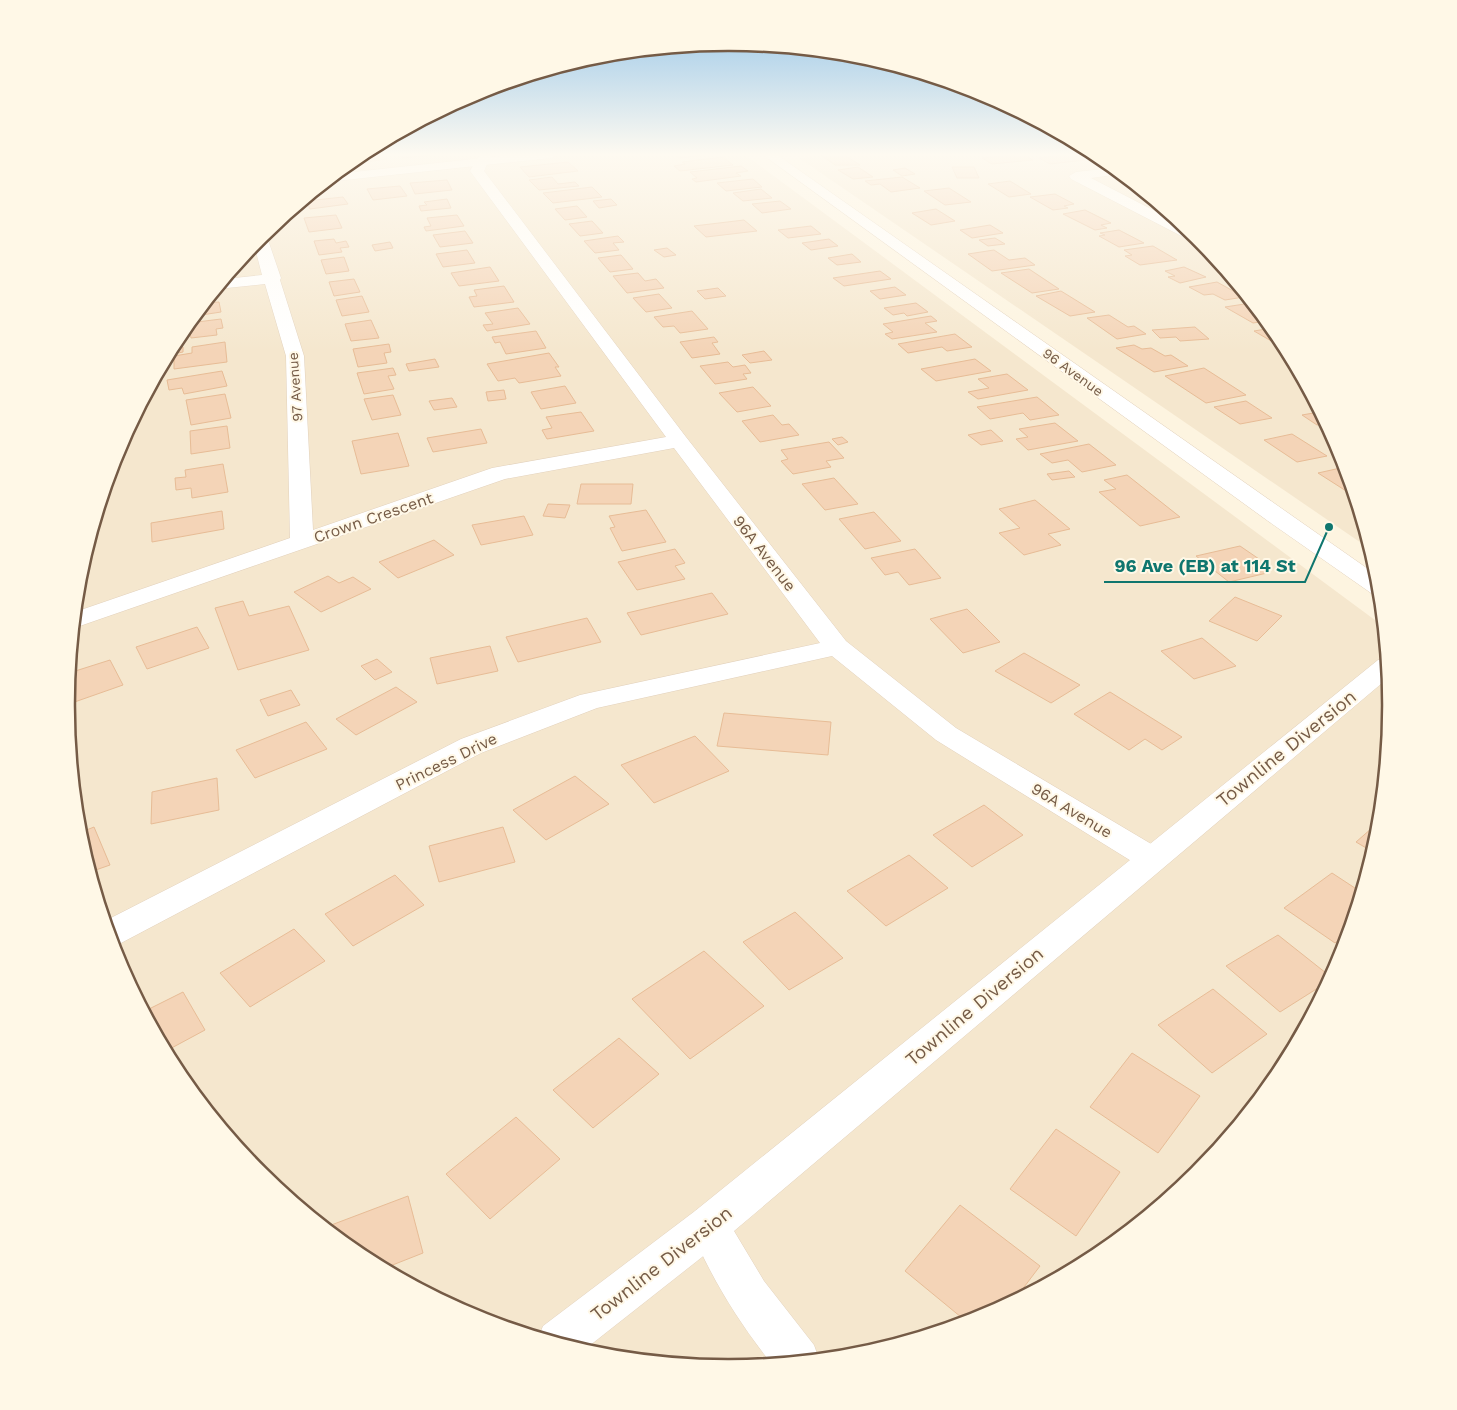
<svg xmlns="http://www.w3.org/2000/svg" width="1457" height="1410" viewBox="0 0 1457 1410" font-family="'Work Sans',sans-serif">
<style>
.residential{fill:#f5e7ce}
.building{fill:#f4d4b7;stroke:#e7bc96}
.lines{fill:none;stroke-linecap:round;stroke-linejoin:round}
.minor-casing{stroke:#e2d1bc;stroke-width:1}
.tertiary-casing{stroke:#e2d1bc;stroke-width:1}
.minor{fill:#fff;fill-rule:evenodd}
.tertiary{fill:#fff;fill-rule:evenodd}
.labels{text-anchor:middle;stroke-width:4;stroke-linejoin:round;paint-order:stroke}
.far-street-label{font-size:14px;fill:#755b46;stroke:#fff8e7}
.street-label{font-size:16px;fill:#755b46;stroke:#fff8e7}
.near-street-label{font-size:19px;fill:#755b46;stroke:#fff8e7}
.rim{fill:none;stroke:#755b46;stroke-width:2.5}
.leader{fill:none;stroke:#0f766e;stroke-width:2}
.callout-dot{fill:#0f766e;stroke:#fff8e7;stroke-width:2}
.callout-label{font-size:18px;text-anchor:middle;font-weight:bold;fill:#0f766e;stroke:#fff8e7;stroke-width:4;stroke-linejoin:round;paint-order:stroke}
</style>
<rect width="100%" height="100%" fill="#fdf4e0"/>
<g class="residential">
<polygon points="361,154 744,154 1383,626 1391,705 1378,835 1340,959 1279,1073 1197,1174 1096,1256 982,1317 857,1355 728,1367 599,1355 475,1317 360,1256 260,1173 177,1073 116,958 79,834 66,705 79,575 117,451 178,337 260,236"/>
<polygon points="833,154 1097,154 1197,237 1280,337 1341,452 1370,549 799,158"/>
</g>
<g class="building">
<polygon points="399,154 432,154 433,155 402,158"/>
<polygon points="674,154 711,154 680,158"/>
<polygon points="843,154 860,165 835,165 821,155"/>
<polygon points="1023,154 1033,160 992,164 982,158"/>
<polygon points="1073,154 1085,160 1050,164 1039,158"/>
<polygon points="384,155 387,159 365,162 363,157"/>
<polygon points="723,157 733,165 680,171 674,166 685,164 682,162"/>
<polygon points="568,162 578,171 529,177 520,167"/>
<polygon points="741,166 748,171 736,173 741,176 696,182 692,179 697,178 690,172"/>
<polygon points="858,167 873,177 853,179 838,170"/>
<polygon points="952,167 974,167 979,178 957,178"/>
<polygon points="905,168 915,174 902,176 893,170"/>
<polygon points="552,177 558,184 575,182 579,186 539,190 529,180"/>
<polygon points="902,177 920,188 891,192 880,184 871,185 865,181"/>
<polygon points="753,179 762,187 726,191 717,183"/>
<polygon points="447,180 452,190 415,194 410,183"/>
<polygon points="1010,181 1031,194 1009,197 988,184"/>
<polygon points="400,186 407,196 373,200 367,189"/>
<polygon points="592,187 602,197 553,203 543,193"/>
<polygon points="949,188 971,202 945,205 924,191"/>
<polygon points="761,189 772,198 743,201 733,193"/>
<polygon points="1055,194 1074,204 1064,206 1068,208 1053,210 1030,197"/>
<polygon points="343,197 348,204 310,209 306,201"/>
<polygon points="447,199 451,208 421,211 419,206 427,205 424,202"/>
<polygon points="611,199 617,205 599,208 593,201"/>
<polygon points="780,201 791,209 762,213 752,204"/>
<polygon points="577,206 587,217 565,220 555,209"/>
<polygon points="936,209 955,221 931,225 912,213"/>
<polygon points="1085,210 1111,223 1101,225 1107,228 1095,230 1063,214"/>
<polygon points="336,215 342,228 309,232 304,218"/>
<polygon points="457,215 464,226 426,231 424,227 431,226 427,218"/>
<polygon points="744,220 757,231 706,237 694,226"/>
<polygon points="592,221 603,233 580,236 569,224"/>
<polygon points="990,225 1003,233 972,238 960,230"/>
<polygon points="811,226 821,234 788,238 778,230"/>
<polygon points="1119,230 1144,243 1119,247 1099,236 1105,235 1100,233"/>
<polygon points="465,231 473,243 440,247 433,235"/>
<polygon points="618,236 624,242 613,243 619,250 595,253 584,241"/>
<polygon points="995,238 1005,244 988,246 979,240"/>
<polygon points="334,239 336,243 346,241 349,247 340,248 342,252 319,255 314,241"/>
<polygon points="829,239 838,246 811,250 802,243"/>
<polygon points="390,242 393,248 375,251 372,245"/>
<polygon points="1153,246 1177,260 1140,265 1125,256 1132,255 1124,250"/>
<polygon points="667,248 676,255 664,257 654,250"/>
<polygon points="467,250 475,263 443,267 436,254"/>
<polygon points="994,250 1009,260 1025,258 1035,265 992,271 968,254"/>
<polygon points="852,254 861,262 837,265 828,258"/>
<polygon points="621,255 633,269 610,272 598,258"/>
<polygon points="344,257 349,271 326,274 321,260"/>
<polygon points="490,267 499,281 459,286 451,273"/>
<polygon points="1184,267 1206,277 1180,283 1168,277 1175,276 1165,271"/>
<polygon points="1029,269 1059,289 1032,293 1001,273"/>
<polygon points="880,271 891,279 844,286 833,278"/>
<polygon points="638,273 645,281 656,279 664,288 627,293 613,276"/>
<polygon points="354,279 360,292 334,296 329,282"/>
<polygon points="1217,282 1244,297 1225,300 1213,294 1204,295 1189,287"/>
<polygon points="504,286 514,302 474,307 469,297 477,296 474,290"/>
<polygon points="895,287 906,295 880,299 870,291"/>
<polygon points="718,288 726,296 705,299 697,291"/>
<polygon points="1061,291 1095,312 1070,316 1036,296"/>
<polygon points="659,294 672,308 646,312 633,298"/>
<polygon points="362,296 369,312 342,316 336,300"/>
<polygon points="219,302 221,312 195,316 205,303"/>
<polygon points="916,303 928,312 907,316 904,313 893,315 884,308"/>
<polygon points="1251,303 1266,321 1253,323 1225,307"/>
<polygon points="518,308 530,324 487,331 483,325 493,324 485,313"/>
<polygon points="692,311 708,329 680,333 674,326 663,327 654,317"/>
<polygon points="1109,315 1128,327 1134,326 1146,334 1117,339 1087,318"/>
<polygon points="931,316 937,321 925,323 937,332 892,339 885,334 893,332 883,324"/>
<polygon points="221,319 223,328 216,329 217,335 191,338 190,333 179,335 189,323"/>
<polygon points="371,320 379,338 351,341 345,324"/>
<polygon points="1195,327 1209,339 1180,341 1176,337 1160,338 1152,330"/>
<polygon points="1272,328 1281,341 1273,342 1254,331"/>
<polygon points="536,331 546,348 506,354 500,342 495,343 492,337"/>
<polygon points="955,334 972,347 947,351 942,347 908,353 898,344"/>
<polygon points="714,337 718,342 712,343 720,354 692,358 680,342"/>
<polygon points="225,342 227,362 174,369 174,356 192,353 192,347"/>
<polygon points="389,344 391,352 384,353 387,363 358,367 353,349"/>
<polygon points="1134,345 1142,349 1151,348 1165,356 1171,355 1188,366 1154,372 1116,348"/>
<polygon points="183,347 183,352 168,355 172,348"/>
<polygon points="764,351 772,360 750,363 742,355"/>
<polygon points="549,353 559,367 555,367 561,376 519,383 515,378 498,381 487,364"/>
<polygon points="435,359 439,367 409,371 406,364"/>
<polygon points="975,359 991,371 936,381 921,369"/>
<polygon points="728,362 733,367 745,365 751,373 743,374 747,379 715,384 700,366"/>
<polygon points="393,368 396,375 388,376 394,389 364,394 357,373"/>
<polygon points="1204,368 1246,395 1206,403 1165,376"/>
<polygon points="222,371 227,386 184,394 182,388 169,390 167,380"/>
<polygon points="1007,374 1028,390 978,399 968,392 989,388 978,379"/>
<polygon points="565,386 576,403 541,409 531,392"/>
<polygon points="753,387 771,406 737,412 719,393"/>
<polygon points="504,390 506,399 488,401 486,392"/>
<polygon points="225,394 231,418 191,425 186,400"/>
<polygon points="393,395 401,415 372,420 364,399"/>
<polygon points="1037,397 1059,415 1030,420 1023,413 990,419 977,407"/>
<polygon points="452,398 457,407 434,410 429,401"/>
<polygon points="1246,401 1272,418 1240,424 1214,407"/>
<polygon points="581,412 594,431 547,439 542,430 552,428 546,417"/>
<polygon points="1319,412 1325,423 1317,425 1302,415"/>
<polygon points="773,415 782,425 789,424 799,435 760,442 742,421"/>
<polygon points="1055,423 1078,441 1028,450 1016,439 1028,437 1019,429"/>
<polygon points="227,426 230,448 191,454 190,431"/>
<polygon points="481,429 487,443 433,452 427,438"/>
<polygon points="991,430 1003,441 981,445 968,435"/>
<polygon points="398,433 409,466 361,474 352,441"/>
<polygon points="1292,434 1327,456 1297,462 1264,440"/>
<polygon points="842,437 848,442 838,445 832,439"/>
<polygon points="829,442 844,458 826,461 831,467 793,474 781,461 788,459 781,450"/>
<polygon points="1089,444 1116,465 1082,472 1068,460 1052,463 1040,454"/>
<polygon points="223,464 228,492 192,498 191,488 176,490 175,478 186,477 185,470"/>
<polygon points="1345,467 1354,496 1318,473"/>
<polygon points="1069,471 1075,477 1052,480 1047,474"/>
<polygon points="1127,475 1180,517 1140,526 1099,492 1116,489 1104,480"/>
<polygon points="834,478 858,504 825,510 802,484"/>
<polygon points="581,484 633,484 631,504 577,504"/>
<polygon points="1035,500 1070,529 1048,534 1061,545 1024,555 999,533 1020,528 999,509"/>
<polygon points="548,504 570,505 565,518 543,516"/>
<polygon points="646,510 666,542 622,551 610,528 615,527 609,516"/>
<polygon points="222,511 224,529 152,542 151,523"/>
<polygon points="874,512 901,541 865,549 839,519"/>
<polygon points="524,516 533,535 481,545 472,525"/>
<polygon points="434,540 454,555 398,578 379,562"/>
<polygon points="1240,546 1259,559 1251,561 1267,573 1229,582 1196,556"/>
<polygon points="675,549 685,563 675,566 685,579 637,590 618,562"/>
<polygon points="915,549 941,578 909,585 898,572 885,575 871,558"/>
<polygon points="328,576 339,583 353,577 371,589 321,612 294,592"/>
<polygon points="712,593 728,614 641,635 627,613"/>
<polygon points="1235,597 1282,616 1257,641 1209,621"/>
<polygon points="243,601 249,616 289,606 309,650 238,670 215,608"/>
<polygon points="967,609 1000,642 963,653 930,619"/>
<polygon points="587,618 601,642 518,662 506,637"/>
<polygon points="197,627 209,648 147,669 136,647"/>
<polygon points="1202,638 1236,666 1194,679 1161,651"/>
<polygon points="490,646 498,671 437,684 430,658"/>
<polygon points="1024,653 1080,685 1051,703 995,671"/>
<polygon points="377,659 392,672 375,680 361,666"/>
<polygon points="110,660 123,685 66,705 69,673"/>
<polygon points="396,687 417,702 356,735 336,719"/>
<polygon points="291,690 300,705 268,716 260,700"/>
<polygon points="1110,692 1182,737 1162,750 1145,739 1129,750 1074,714"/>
<polygon points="724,713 831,722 828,755 717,746"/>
<polygon points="306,722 327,749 255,778 236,750"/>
<polygon points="695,736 729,771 654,803 621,765"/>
<polygon points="575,776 609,804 546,840 513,810"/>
<polygon points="217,778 219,810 151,824 152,792"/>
<polygon points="984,805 1023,835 972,867 933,835"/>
<polygon points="1380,821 1378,835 1373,852 1356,842"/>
<polygon points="94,827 110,865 90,872 79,833"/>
<polygon points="503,827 515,862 439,882 429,846"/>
<polygon points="909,855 948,888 886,926 847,891"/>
<polygon points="1332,873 1361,892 1348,933 1335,943 1284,908"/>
<polygon points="395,875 424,905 353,946 325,914"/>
<polygon points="795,912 843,958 789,990 743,942"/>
<polygon points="294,929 325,961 250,1007 220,973"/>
<polygon points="1278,935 1331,977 1329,981 1280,1012 1226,966"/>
<polygon points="704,951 764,1006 690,1059 632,999"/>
<polygon points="1213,989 1267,1034 1212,1073 1158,1025"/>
<polygon points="183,992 205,1030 166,1051 145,1011"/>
<polygon points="619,1038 659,1074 593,1128 553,1090"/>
<polygon points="1132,1053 1200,1096 1158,1153 1090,1107"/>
<polygon points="516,1117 560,1159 490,1219 446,1174"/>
<polygon points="1056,1129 1120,1172 1076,1236 1010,1189"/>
<polygon points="408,1196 423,1253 390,1266 391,1272 360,1256 326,1227"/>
<polygon points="960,1205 1040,1266 1015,1299 982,1317 967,1322 905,1271"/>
</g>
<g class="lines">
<g class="minor-casing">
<g id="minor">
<polygon points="480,154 492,154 484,171 686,437 846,641 956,728 1163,851 1168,859 1163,867 1152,870 1141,867 936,740 832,656 597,708 481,753 121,943 113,946 105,921 461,739 580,695 820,643 674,448 505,479 74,628 75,612 290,538 286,356 265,284 217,289 225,279 262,275 254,244 264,234 267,237 281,278 280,280 304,356 313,530 492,468 666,437 470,171"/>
<polygon points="1113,168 1121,174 1091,178 1184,226 1203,244 1195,243 1071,179 1069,176 1076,172"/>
<polygon points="710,1205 725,1211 731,1225 725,1239 584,1350 539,1336 543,1326 695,1211"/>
</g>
</g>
<g class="tertiary-casing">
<g id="tertiary">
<polygon points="520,154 557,154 551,158 326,182 336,174"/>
<polygon points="762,154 776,154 1378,576 1380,595 1371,593 1268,521"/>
<path d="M1386,658l2,20 -654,553 30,50 50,64 5,14 -48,4c-34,-43 -61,-87 -82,-138l6,-14 683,-551z"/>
</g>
</g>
<use href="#minor" class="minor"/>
<use href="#tertiary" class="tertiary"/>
</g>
<linearGradient id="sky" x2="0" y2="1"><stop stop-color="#93c4e8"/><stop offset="0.44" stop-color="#fefaf1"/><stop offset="1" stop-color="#fefaf1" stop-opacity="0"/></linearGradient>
<rect width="1457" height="351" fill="url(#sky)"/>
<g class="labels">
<g class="far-street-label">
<text transform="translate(1073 372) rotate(36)" y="5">96 Avenue</text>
<text transform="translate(295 387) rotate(-94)" y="5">97 Avenue</text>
</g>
<g class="street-label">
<text transform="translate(373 517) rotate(-19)" y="6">Crown Crescent</text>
<text transform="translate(765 553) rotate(52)" y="6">96A Avenue</text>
<text transform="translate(446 761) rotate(-26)" y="6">Princess Drive</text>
<text transform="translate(1072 810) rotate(31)" y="6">96A Avenue</text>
</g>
<g class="near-street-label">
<text transform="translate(1286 748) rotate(-39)" y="7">Townline Diversion</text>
<text transform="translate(974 1006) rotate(-40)" y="7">Townline Diversion</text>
<text transform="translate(661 1263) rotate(-38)" y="7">Townline Diversion</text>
</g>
</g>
<path d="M0 0H1457V1410H0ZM728 51H729A653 653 0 0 1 1382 704V706A653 653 0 0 1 729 1359H728A653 653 0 0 1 75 706V704A653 653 0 0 1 728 51Z" fill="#fff8e7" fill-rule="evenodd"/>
<path class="rim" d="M728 51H729A653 653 0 0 1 1382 704V706A653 653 0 0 1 729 1359H728A653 653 0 0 1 75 706V704A653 653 0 0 1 728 51Z"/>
<path class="leader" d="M1329 527L1305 582H1104"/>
<circle class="callout-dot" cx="1329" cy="527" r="5"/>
<g class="callout-label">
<text x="1205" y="572">96 Ave (EB) at 114 St</text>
</g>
</svg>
